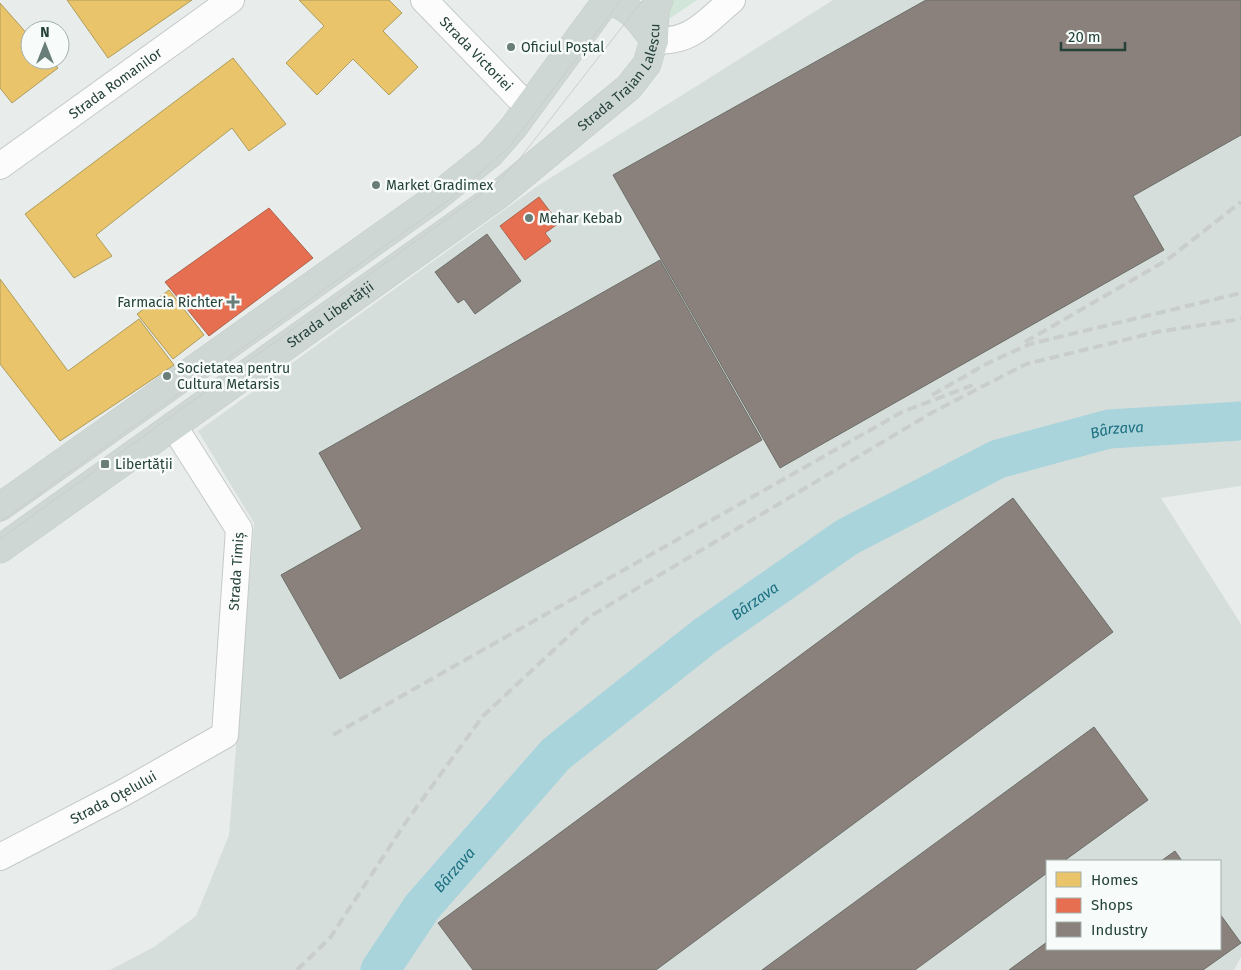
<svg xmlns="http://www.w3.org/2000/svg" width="1241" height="970" viewBox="0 0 1241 970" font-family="'Fira Sans',sans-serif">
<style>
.built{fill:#d6dedb;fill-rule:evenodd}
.green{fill:#d1e6d8}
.homes{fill:#e9c46a;stroke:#ae9d5c}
.shops{fill:#e76f51;stroke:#ac624a}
.industry{fill:#8a817c;stroke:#6b6e68}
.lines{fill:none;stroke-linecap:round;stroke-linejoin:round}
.river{stroke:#a9d4db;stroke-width:39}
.minor-casing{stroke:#c5cac8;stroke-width:28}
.major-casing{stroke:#c3ccc9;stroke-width:29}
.minor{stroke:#fcfcfc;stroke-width:26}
.major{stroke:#cfd7d5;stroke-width:28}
.tram{stroke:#c9cdcc;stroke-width:1}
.rail{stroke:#c9cdcc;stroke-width:4;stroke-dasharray:10 5;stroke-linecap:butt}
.poi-dot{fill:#697e78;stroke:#f7fbf9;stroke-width:2}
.labels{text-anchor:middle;stroke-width:5;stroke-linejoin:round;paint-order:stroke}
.poi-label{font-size:14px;fill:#24423a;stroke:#f7fbf9;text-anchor:start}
.street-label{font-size:14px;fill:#24423a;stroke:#f7fbf9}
.water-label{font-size:15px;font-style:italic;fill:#1c6f80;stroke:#f7fbf9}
</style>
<rect width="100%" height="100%" fill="#e8edeb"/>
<path class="built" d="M833,0h408v486l-80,12 80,126v333l-7,13h-1124l44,-23 42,-31 33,-81 25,-312 -56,-92 338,-244zM1047,861h173v88h-173z"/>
<polygon class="green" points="666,0 697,0 666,21"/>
<g class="homes">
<polygon points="67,0 192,0 108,58"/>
<polygon points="299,0 389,0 402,13 383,31 418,67 389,95 353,59 317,95 286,63 324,26"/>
<polygon points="0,3 30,37 30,60 51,60 58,68 12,103 0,88"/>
<polygon points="233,58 286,124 249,151 232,128 96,235 112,256 74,278 25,214"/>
<polygon points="0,279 68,371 139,319 174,365 60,441 0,364"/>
<polygon points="169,290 204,335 173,359 137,314"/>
</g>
<g class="shops">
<polygon points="539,197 559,223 545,233 551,241 525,260 500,226"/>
<polygon points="269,208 313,258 209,336 165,282"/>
</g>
<g class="industry">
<polygon points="926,0 1241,0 1241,135 1133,196 1164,250 780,468 613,175"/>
<polygon points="487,234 521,281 475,314 464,299 458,303 435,272"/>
<polygon points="660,260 762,440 340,679 281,575 362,529 319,453"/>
<polygon points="1013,498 1113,632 656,970 473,970 438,923"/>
<polygon points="1094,727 1148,800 1064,861 1047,861 1047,873 915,970 762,970"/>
<polygon points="1175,851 1182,861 1161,861"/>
<polygon points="1220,914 1241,943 1203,970 1009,970 1047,942 1047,949 1220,949"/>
</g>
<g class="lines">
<path class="river" id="s1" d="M380,970l42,-63 134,-153 149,-118 142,-99 151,-78 111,-30 132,-8"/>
<g class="minor-casing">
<g id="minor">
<path id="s2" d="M424,0l104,107"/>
<path d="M654,40c36,4 52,-18 78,-40"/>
<path id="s3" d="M0,166l231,-166"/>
<path id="s4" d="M0,857l123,-64 102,-58 14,-206 -66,-104"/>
</g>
</g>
<g class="major-casing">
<g id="major">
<path d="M606,1c24,3 34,21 48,39"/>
<polyline points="0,507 434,199 490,154 513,128 607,0"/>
<path id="s5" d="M0,549l497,-353 132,-109 18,-23 7,-24 1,-31 4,-9"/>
</g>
</g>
<use href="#minor" class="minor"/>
<use href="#major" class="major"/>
<g class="tram">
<polyline points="0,522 453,197 510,146 621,0"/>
<polyline points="0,539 497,183 521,157 643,0"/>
</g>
<g class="rail">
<polyline points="1025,342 1167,260 1241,202"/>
<polyline points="932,395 988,363 1030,344 1241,293"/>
<polyline points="333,735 902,412 973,385"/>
<polyline points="297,970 330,938 406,822 483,716 589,617 933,412 1026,364 1157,332 1241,319"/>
</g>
</g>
<g class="poi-dot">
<circle cx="511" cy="47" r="5"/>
<circle cx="376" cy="185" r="5"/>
<circle cx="529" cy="218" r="5"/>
<path d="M230.5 294.5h5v5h5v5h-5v5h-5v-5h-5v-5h5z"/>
<circle cx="167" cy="376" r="5"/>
<rect x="100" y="459" width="10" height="10" rx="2.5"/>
</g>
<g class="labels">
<g class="poi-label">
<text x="521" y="52">Oficiul Poștal</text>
<text x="386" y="190">Market Gradimex</text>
<text x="539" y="223">Mehar Kebab</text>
<text x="223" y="307" text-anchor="end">Farmacia Richter</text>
<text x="177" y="373">Societatea pentru<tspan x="177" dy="16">Cultura Metarsis</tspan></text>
<text x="115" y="469">Libertății</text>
</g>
<g class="street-label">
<text dy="5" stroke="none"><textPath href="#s2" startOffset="75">Strada Victoriei</textPath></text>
<text dy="5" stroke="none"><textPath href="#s5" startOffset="784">Strada Traian Lalescu</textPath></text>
<text dy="5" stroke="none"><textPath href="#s3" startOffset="142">Strada Romanilor</textPath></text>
<text dy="5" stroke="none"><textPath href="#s5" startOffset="405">Strada Libertății</textPath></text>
<text dy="5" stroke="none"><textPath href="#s4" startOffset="420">Strada Timiș</textPath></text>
<text dy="5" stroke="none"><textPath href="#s4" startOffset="128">Strada Oțelului</textPath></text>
</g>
<g class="water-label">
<text dy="5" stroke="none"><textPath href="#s1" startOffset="935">Bârzava</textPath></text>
<text dy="5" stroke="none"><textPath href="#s1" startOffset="530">Bârzava</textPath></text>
<text dy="5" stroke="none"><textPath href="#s1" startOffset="125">Bârzava</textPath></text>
</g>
</g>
<rect x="1046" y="860" width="175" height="90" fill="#f7fbf9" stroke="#a3b1ad"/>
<rect x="1056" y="872" width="25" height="15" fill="#e9c46a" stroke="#a3b1ad"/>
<text x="1091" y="885" font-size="15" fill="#24423a">Homes</text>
<rect x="1056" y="898" width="25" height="15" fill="#e76f51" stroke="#a3b1ad"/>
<text x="1091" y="910" font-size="15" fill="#24423a">Shops</text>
<rect x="1056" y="922" width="25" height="15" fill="#8a817c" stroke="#a3b1ad"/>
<text x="1091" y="935" font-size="15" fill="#24423a">Industry</text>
<g transform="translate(45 45)"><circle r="24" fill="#f7fbf9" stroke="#a3b1ad"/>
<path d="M0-4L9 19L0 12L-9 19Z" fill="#697e78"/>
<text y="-8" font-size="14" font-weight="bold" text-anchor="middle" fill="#24423a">N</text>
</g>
<path d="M1061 42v8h64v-8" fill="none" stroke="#24423a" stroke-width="2.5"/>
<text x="1068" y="42" font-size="15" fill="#24423a" stroke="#f7fbf9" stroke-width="4" paint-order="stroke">20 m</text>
</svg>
